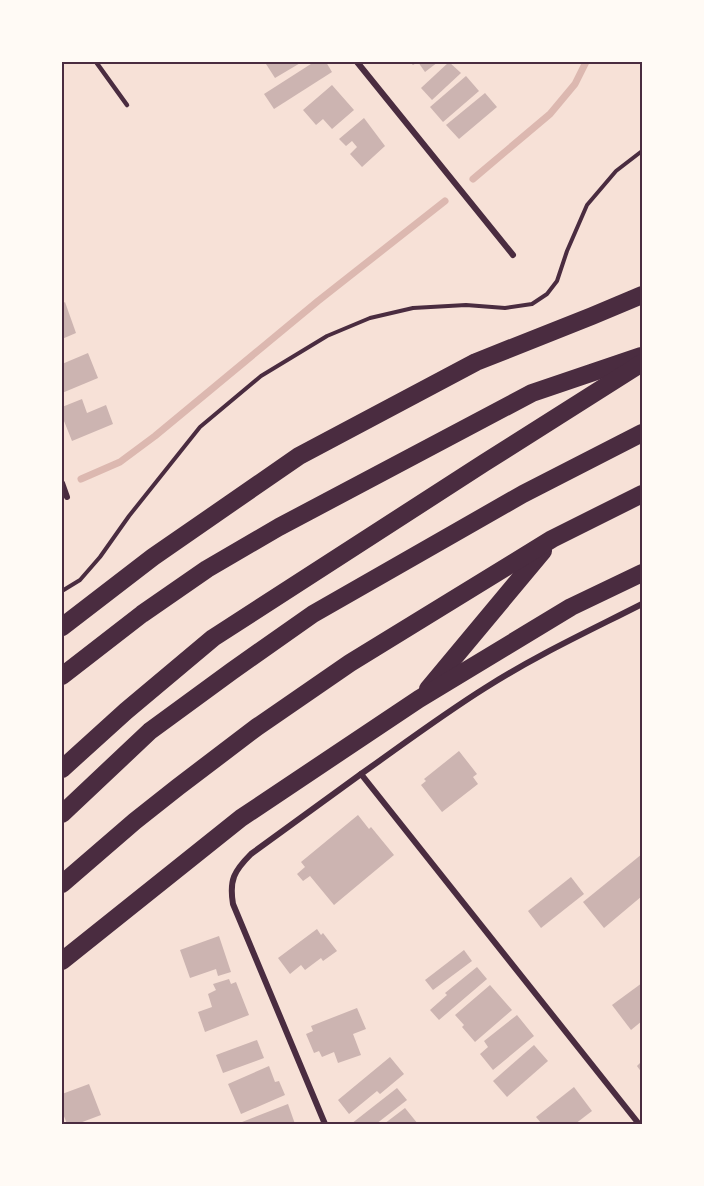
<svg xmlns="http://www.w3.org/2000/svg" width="704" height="1186" viewBox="0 0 704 1186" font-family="Arial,sans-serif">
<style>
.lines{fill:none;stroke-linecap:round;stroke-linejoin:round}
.stream{stroke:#dcb8b0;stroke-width:7}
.building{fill:#ccb4b1}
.path{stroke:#4a2c40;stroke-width:4}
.service{stroke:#4a2c40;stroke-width:4.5}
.minor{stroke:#4a2c40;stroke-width:6}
.motorway{stroke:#4a2c40;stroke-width:18}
.neatline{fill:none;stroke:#4a2c40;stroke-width:2}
</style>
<rect width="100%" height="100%" fill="#f7e1d7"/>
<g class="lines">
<g class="stream">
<polyline points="473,179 550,114 575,84 586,62"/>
<polyline points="81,479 120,462 155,436 318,301 445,201"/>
</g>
</g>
<g class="building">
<polygon points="270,62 302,62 275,78 266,64"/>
<polygon points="314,62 326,62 332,72 274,109 264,94"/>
<polygon points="410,62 438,62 425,72 418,62 413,65"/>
<polygon points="449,62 461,73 432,100 421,88"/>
<polygon points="466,76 479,91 443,122 430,107"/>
<polygon points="332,85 354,110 332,129 323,119 316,125 303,110"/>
<polygon points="485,93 497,107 459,139 446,125"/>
<polygon points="364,118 385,146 362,167 350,154 357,147 352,141 346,146 339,139"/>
<polygon points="65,302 76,333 62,339 62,304"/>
<polygon points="88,353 98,378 62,393 62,364"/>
<polygon points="82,399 87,413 106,405 113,424 72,441 62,416 62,407"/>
<polygon points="459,751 477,774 473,777 478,784 442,812 421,785 426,781 424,779"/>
<polygon points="358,815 369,829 371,827 394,855 334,905 310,876 303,881 297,874 305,867 301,862"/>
<polygon points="642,854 642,896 604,928 583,902"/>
<polygon points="571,877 584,894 541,928 528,911"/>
<polygon points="317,929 321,935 323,933 337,951 323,961 321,958 305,970 301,965 290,974 278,958"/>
<polygon points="219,936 231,972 218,976 216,969 190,978 180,950"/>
<polygon points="464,950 472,961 433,990 425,980"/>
<polygon points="477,967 487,979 439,1020 430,1010 447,995 445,993"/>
<polygon points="229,979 231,984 236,982 249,1015 205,1032 198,1012 212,1007 208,994 216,990 213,984"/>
<polygon points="642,983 642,1021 631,1030 612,1005"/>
<polygon points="490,985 512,1010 475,1042 462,1027 464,1025 455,1015"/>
<polygon points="357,1008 366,1029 353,1034 361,1055 338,1063 334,1052 322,1057 319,1051 314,1053 306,1034 313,1031 311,1026"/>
<polygon points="517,1015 534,1036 493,1070 480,1054 488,1047 484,1041"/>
<polygon points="257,1040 264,1058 223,1073 216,1055"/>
<polygon points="534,1045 548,1061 507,1097 493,1081"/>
<polygon points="390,1057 404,1074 380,1094 377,1091 349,1114 338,1100"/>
<polygon points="642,1061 642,1073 637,1066"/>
<polygon points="269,1066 275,1082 279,1081 285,1095 241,1114 228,1084"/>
<polygon points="89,1084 101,1115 77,1124 67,1124 62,1111 62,1101 64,1100 62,1094"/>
<polygon points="574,1087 592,1111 575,1124 542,1124 536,1117"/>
<polygon points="397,1088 407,1100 376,1124 351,1124"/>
<polygon points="288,1104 295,1124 237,1124"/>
<polygon points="405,1108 418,1124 384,1124"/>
</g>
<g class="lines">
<polyline class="path" points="62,591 80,580 100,557 129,516 200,427 261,376 327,336 370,318 413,308 466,305 505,308 532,304 547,294 557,281 567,251 587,205 616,171 642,151"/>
<polyline class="service" points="96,62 127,105"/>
<g class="minor">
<polyline points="357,62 513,255"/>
<polyline points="62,483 67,497"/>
<path d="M325,1124l-92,-220c-4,-24 1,-33 18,-50l110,-80"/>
<path d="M639,1124l-278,-350c41,-29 81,-59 124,-86 50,-32 104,-57 157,-84"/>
</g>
<g class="motorway">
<polyline points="62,627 153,557 299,456 476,362 592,316 642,295"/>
<polyline points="62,676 142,614 207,569 279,527 532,393 641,356"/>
<polyline points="428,689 543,551"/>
<polyline points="62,769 126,711 213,638 484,463 642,363"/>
<polyline points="62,814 150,731 232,671 313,614 523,494 642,433"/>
<polyline points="62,884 135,821 178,787 257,727 350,663 552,539 642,494"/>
<polyline points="62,961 241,818 419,699 571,607 642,573"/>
</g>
</g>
<rect width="704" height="1186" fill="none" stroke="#fffaf5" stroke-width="126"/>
<rect x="63" y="63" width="578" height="1060" class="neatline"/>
</svg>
